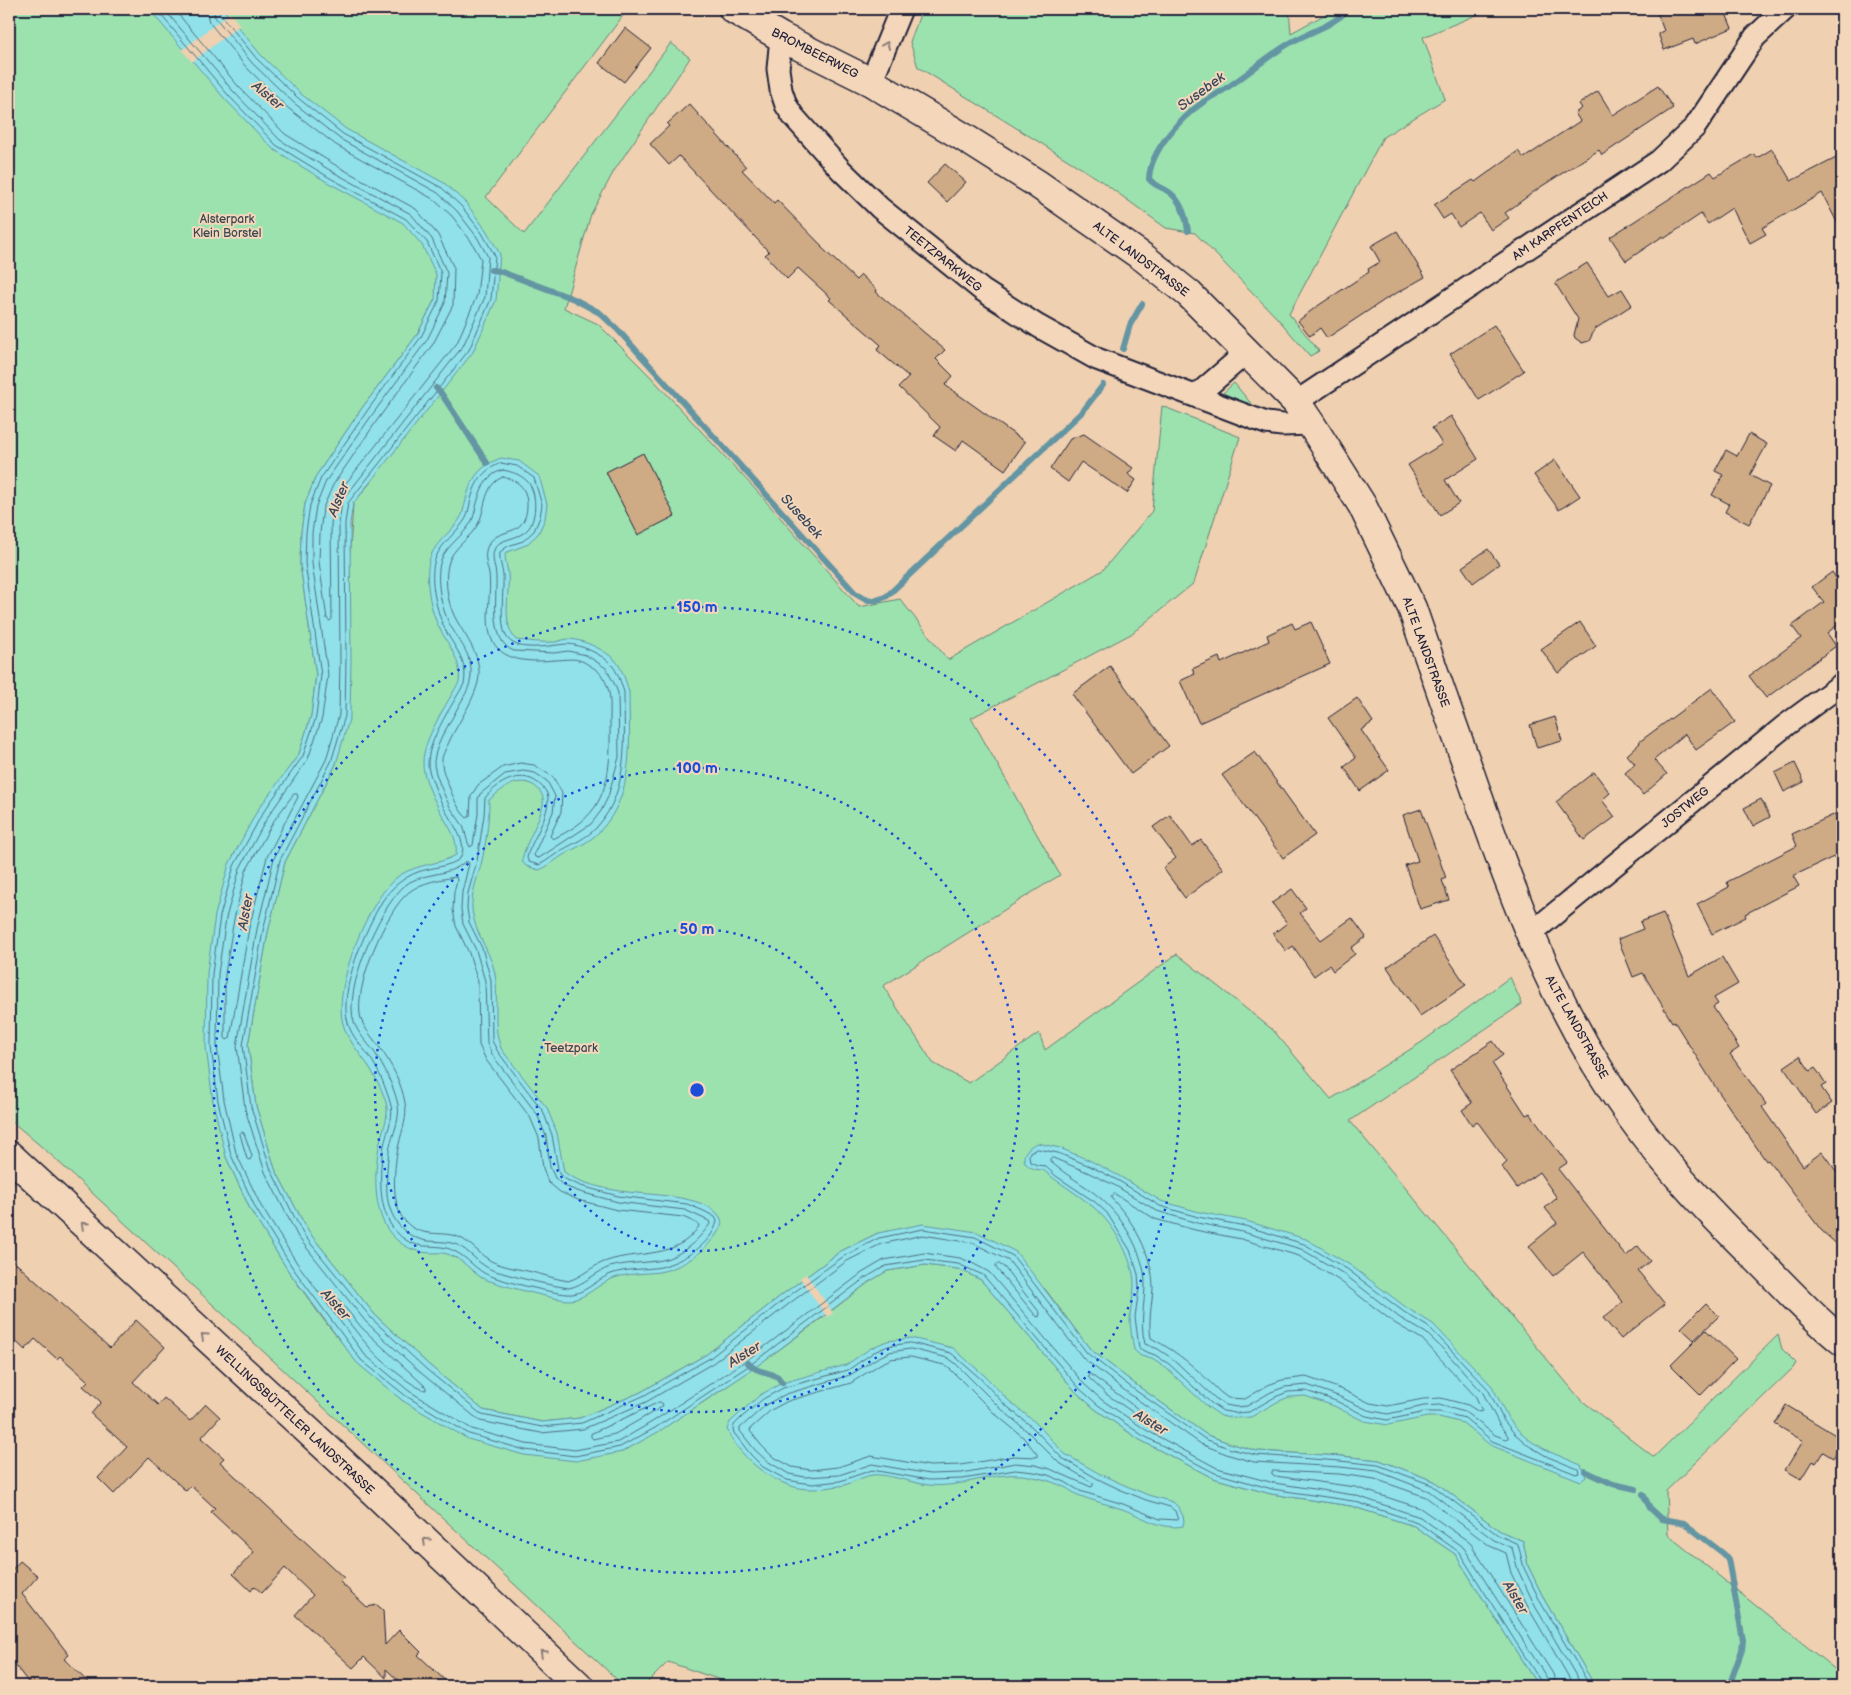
<svg xmlns="http://www.w3.org/2000/svg" width="1851" height="1695" viewBox="0 0 1851 1695" font-family="'Balsamiq Sans',sans-serif">
<style>
.green{fill:#9ce2af;stroke:#5f8275}
.water{fill:#90e1e9;stroke:#6495a3}
.pier{fill:#efd0b0}
.lines{fill:none;stroke-linecap:round;stroke-linejoin:round}
.shore{stroke:#4e6e81;stroke-width:1}
.stream{stroke:#6495a3;stroke-width:6}
.building{fill:#ceaa85;stroke:#22223b}
.minor-casing{stroke:#22223b;stroke-width:25}
.secondary-casing{stroke:#22223b;stroke-width:31}
.minor{stroke:#f4d7ba;stroke-width:21}
.secondary{stroke:#f4d7ba;stroke-width:28}
.oneway{stroke:#8b7c7a}
.ring{fill:none;stroke:#1d4ed8;stroke-width:2.5;stroke-dasharray:2.5 5}
.labels{text-anchor:middle;stroke-width:4;stroke-linejoin:round;paint-order:stroke}
.street-label{font-size:12px;fill:#22223b;stroke:#f4d7ba}
.park-label{font-size:12px;fill:#3a4852;stroke:#f4d7ba}
.water-label{font-size:14px;font-style:italic;fill:#38485e;stroke:#f4d7ba}
.centre{fill:#1d4ed8;stroke:#f4d7ba;stroke-width:2.5}
.ring-label{font-size:15px;text-anchor:middle;font-weight:bold;fill:#1d4ed8;stroke:#f4d7ba;stroke-width:4;stroke-linejoin:round;paint-order:stroke}
</style>
<rect width="100%" height="100%" fill="#efd0b0"/>
<filter id="ink" filterUnits="userSpaceOnUse"><feTurbulence type="fractalNoise" baseFrequency=".02" numOctaves="2"/><feDisplacementMap in="SourceGraphic" scale="10" xChannelSelector="R" yChannelSelector="G"/><feConvolveMatrix kernelMatrix="1 2 1 2 8 2 1 2 1" color-interpolation-filters="sRGB"/></filter>
<g filter="url(#ink)">
<g class="green">
<path d="M9,9h619l-142,188 38,37 147,-191 19,15 -76,113 -23,43 -27,94 34,16 50,50 106,114 105,119 41,-8 48,61 155,-90 49,-59 10,-105 78,31 -46,146 -63,51 -160,84 89,157 -177,111 50,77 36,20 70,-50 6,17 132,-96 96,76 58,69 91,-57 88,-65 12,27 -172,117 230,278 74,58 124,-122 4,14 14,14 -3,5 -127,123 2,44 174,140v11h-247l-50,-85 -17,-35 -5,-25 -23,-10 -66,-50 -55,-21 -38,-4 -84,-5 -25,-7 -25,-9 -72,-51 -45,-35 -45,-60 -167,-56 -37,18 -58,43 -76,60 -66,38 -61,26 -38,4 -59,-12 -54,-45 -54,-50 -67,-84 -33,-62 -19,-63 -8,-61 20,-113 17,-70 51,-98 17,-260 22,-27 60,-178 -18,36 -55,73 -46,68 -11,28 -4,28 -1,32 16,111 -5,41 -12,38 -18,26 -55,377 25,54 36,58 36,50 35,44 45,38 219,51c87,-49 168,-109 247,-170l18,-11 38,-6 33,4 9,4 14,7 95,112 19,17 45,31 73,38 58,16 80,12 63,20 41,28 83,132h-800l-70,-24 -24,24h-20l-455,-422 -119,-110 -41,-35z"/>
<polygon points="922,9 1289,9 1291,33 1335,9 1491,9 1423,37 1445,99 1383,137 1289,314 1319,351 1310,356 1279,320 1195,233 1166,228 1097,178 918,67 910,42"/>
<polygon points="1234,383 1253,406 1223,393"/>
</g>
<g class="water">
<polygon points="149,9 223,9 261,55 301,94 346,129 444,183 466,203 486,230 500,254 496,300 473,352 353,504 350,523 351,659 350,716 336,764 285,862 268,932 248,1045 256,1106 275,1169 308,1231 375,1315 429,1365 483,1410 542,1422 580,1418 641,1392 707,1354 783,1294 841,1251 878,1233 923,1224 977,1232 1016,1252 1090,1349 1135,1384 1207,1435 1232,1444 1257,1451 1341,1456 1379,1460 1434,1481 1500,1531 1523,1541 1528,1566 1545,1601 1595,1686 1538,1686 1455,1554 1414,1526 1351,1506 1271,1494 1213,1478 1140,1440 1095,1409 1076,1392 981,1280 967,1273 958,1269 925,1265 887,1271 869,1282 753,1369 658,1432 622,1452 576,1461 524,1455 468,1439 403,1401 357,1363 287,1269 251,1211 226,1157 213,1102 206,1047 207,973 215,915 229,864 257,811 299,754 311,716 316,675 300,564 301,532 305,504 316,476 362,408 417,335 435,299 436,274 422,245 403,223 327,182 273,149 224,98"/>
<path d="M501,458l18,3 20,15 8,28 -2,15 -7,15 -12,11 -21,8c0,8 2,13 3,20 2,21 -7,50 8,67 13,1 26,3 39,2 5,-1 9,-3 15,-3 14,1 35,11 45,21 7,8 11,21 14,32 0,47 7,101 -29,139 -10,11 -23,16 -35,23 -9,5 -17,13 -26,16l-13,-4 -4,-5c2,-18 24,-49 21,-63 -1,-6 -7,-12 -12,-14 -16,-7 -31,7 -42,16 0,21 -3,44 -8,65 -4,14 -10,29 -9,44 2,26 23,47 24,73 2,22 -4,47 6,68l45,58 10,25 7,39c15,11 38,16 56,19 24,4 86,3 100,26 4,6 0,12 -4,18 -13,18 -34,33 -57,37 -15,2 -30,1 -45,6 -15,5 -28,21 -44,22 -11,1 -78,-17 -88,-22 -11,-7 -20,-19 -32,-23 -7,-3 -13,-2 -20,-2 -16,-1 -29,-7 -39,-19 -19,-22 -17,-65 -11,-92 2,-11 8,-22 7,-34 -1,-10 -8,-24 -13,-33 -9,-17 -26,-32 -31,-51 -11,-35 26,-129 57,-149 20,-12 39,-10 56,-20 2,-17 -7,-28 -15,-42 -7,-13 -19,-37 -18,-51 0,-23 25,-60 36,-80 3,-22 -10,-35 -19,-53 -10,-17 -16,-53 -10,-71 6,-18 24,-27 32,-43 2,-6 3,-13 5,-19 5,-20 15,-31 34,-38z"/>
<path d="M1037,1143l23,5 31,13 30,16 40,24 38,11 47,9 60,18 44,26 57,43 26,16 59,62 16,32 9,11 15,13 18,10 31,13 5,12 -5,4 -91,-36 -27,-22 -24,-6h-12l-39,8 -24,-4 -30,-15 -29,-10 -16,1 -12,5 -26,15 -15,1 -15,-2 -13,-9 -42,-39 -14,-9 -11,-3 -7,-6c-2,-11 -4,-23 -4,-34 1,-14 6,-27 3,-42 -5,-24 -22,-53 -41,-68 -15,-13 -34,-23 -49,-36 -22,0 -26,-18 -6,-27z"/>
<path d="M911,1338l42,10 32,28 22,23 29,24 29,31 35,20 22,10 26,11 25,7 6,6 4,8 1,5 -1,5c-21,5 -43,-11 -61,-17 -14,-5 -30,-8 -44,-14 -5,-2 -10,-7 -16,-9 -13,-6 -27,-9 -40,-11 -32,-3 -62,14 -94,10 -15,-2 -44,-12 -56,-10 -12,2 -22,10 -33,11 -8,1 -18,3 -26,3 -33,2 -74,-30 -86,-60l3,-7 30,-27 22,-12 64,-18 25,-17 16,-7z"/>
</g>
<g class="pier">
<polygon points="230,13 240,25 192,62 182,50"/>
<polygon points="806,1274 833,1313 827,1317 800,1278"/>
</g>
<g class="lines">
<g class="shore">
<polyline points="156,9 228,95 276,145 330,178 406,219 427,242 441,273 439,301 421,337 367,411 321,478 310,505 306,532 305,563 321,675 316,717 303,756 262,814 234,866 220,916 212,974 211,1047 218,1101 231,1155 256,1209 292,1267 361,1360 406,1396 469,1434 525,1450 575,1456 620,1447 655,1428 750,1365 865,1278 886,1266 924,1260 958,1264 983,1275 1080,1389 1098,1405 1142,1435 1215,1473 1272,1489 1353,1501 1417,1522 1459,1552 1541,1682 1542,1686"/>
<polyline points="164,9 233,91 280,140 333,172 411,214 432,239 447,273 445,303 427,340 372,415 326,481 316,506 312,533 312,563 328,675 322,718 308,759 267,818 240,868 226,918 218,974 217,1046 224,1100 236,1153 261,1206 297,1263 365,1355 409,1391 472,1429 526,1444 575,1450 618,1442 652,1422 747,1360 862,1273 884,1260 924,1253 960,1258 972,1263 989,1272 1084,1384 1102,1400 1146,1430 1217,1468 1274,1483 1354,1495 1420,1517 1464,1548 1547,1678 1548,1686"/>
<polyline points="174,9 238,86 285,134 337,166 416,209 438,235 454,268 453,305 433,344 378,419 333,485 323,508 320,533 319,562 327,619 330,621 332,619 331,524 335,497 457,343 477,295 481,259 471,241 452,216 433,199 336,145 288,108 246,67 209,22 206,9"/>
<polyline points="213,9 215,17 252,63 294,103 340,139 438,193 457,211 477,237 488,257 485,297 463,346 342,501 339,524 340,659 339,715 326,760 274,858 257,929 237,1046 245,1109 265,1172 298,1237 366,1322 421,1373 480,1421 541,1433 583,1429 646,1402 713,1363 790,1303 847,1261 881,1244 923,1235 973,1243 1009,1261 1083,1358 1128,1393 1201,1444 1229,1455 1254,1462 1340,1467 1377,1471 1429,1491 1494,1540 1512,1548 1518,1570 1535,1606 1582,1686"/>
<polyline points="219,9 220,14 257,59 298,98 343,134 442,188 462,207 482,233 495,256 491,299 469,350 348,503 345,523 346,659 345,716 331,762 280,860 263,931 243,1045 251,1107 271,1170 303,1234 371,1318 426,1369 482,1415 542,1427 582,1423 643,1396 710,1358 786,1298 844,1256 879,1238 923,1229 975,1237 1013,1256 1087,1353 1132,1388 1205,1439 1231,1449 1256,1455 1340,1461 1378,1465 1432,1485 1498,1535 1518,1544 1524,1568 1541,1603 1590,1686"/>
<path d="M501,463l16,3 17,12 8,27 -2,12 -6,14 -11,10 -15,5 -8,6c-1,8 2,15 3,23 1,15 -4,48 3,61 10,18 44,9 61,8 13,0 36,11 44,20 7,8 10,19 13,28 0,46 6,98 -27,135 -10,11 -23,16 -35,23 -8,5 -15,11 -23,15l-10,-3 -2,-4 1,-5c6,-15 21,-39 20,-54 0,-7 -5,-12 -10,-16 -18,-14 -41,0 -53,15l-1,17 -7,46 -9,32 -1,15 2,14 13,26 9,32 1,61 6,11 45,59 9,24 7,39 8,6 14,6 37,10 69,8 17,7 11,6 2,4c-5,24 -35,40 -56,46 -16,3 -34,1 -50,7 -14,5 -28,22 -44,20 -15,-1 -71,-14 -83,-21 -10,-6 -18,-16 -28,-21 -22,-13 -40,5 -63,-24 -16,-21 -14,-63 -8,-87 3,-13 10,-26 5,-39 -5,-16 -11,-32 -21,-46 -7,-10 -18,-20 -21,-33 -10,-33 18,-95 35,-123 8,-12 21,-23 35,-28 10,-4 36,-6 42,-14 10,-14 -10,-38 -16,-50 -6,-12 -11,-25 -15,-37 -7,-23 24,-67 35,-87 5,-25 -12,-38 -21,-59 -7,-17 -15,-50 -7,-68 6,-15 22,-25 30,-39 2,-4 3,-10 4,-15 5,-20 11,-32 31,-40z"/>
<path d="M503,470c9,2 17,4 24,11 10,10 10,35 2,47 -10,13 -31,9 -35,22 -3,9 2,18 2,27 1,21 -7,65 18,74l40,2 14,-2 18,4 20,13 9,17 3,8 1,64 -11,40 -7,14 -10,13 -52,34 -4,-1 -1,-3 19,-42 2,-16 -8,-15 -12,-8 -12,-2 -18,3 -25,20 -2,5v15l-5,31 -3,2c-4,-6 -4,-15 -7,-21 -4,-7 -9,-13 -13,-19 -5,-11 -17,-35 -16,-46 2,-18 15,-36 23,-52 6,-11 14,-22 14,-35 1,-20 -13,-34 -22,-51 -8,-16 -14,-45 -8,-63 6,-16 26,-26 32,-42 6,-19 7,-42 30,-48z"/>
<path d="M503,477c7,2 12,3 17,8 9,8 9,29 2,38 -8,12 -26,7 -34,22 -5,10 -1,20 1,29 3,20 -6,49 4,68 12,21 41,20 62,18 11,0 19,-3 29,2 6,4 15,8 18,14 10,14 8,28 8,43 0,31 2,62 -15,88 -11,16 -26,24 -42,32l-3,-3 11,-24 1,-19 -9,-16 -19,-12 -14,-2 -17,4 -25,18 -7,11 -1,20 -3,2c-8,-7 -13,-19 -17,-29 -3,-8 -8,-18 -8,-26 -1,-7 4,-14 7,-21 9,-20 28,-45 30,-66 1,-22 -12,-37 -22,-55 -9,-15 -13,-39 -9,-56 3,-17 24,-27 31,-43 7,-15 5,-38 24,-45z"/>
<polygon points="294,794 297,794 298,797 267,857 249,928 230,1038 227,1040 225,1038 225,974 234,919 246,871 273,822"/>
<path d="M465,862h3l1,2 -7,28 -1,17 2,15 13,26 9,31 2,62 6,13 44,58 9,22 4,31 5,11 9,8 16,6 38,10 67,8 24,11 1,3c-13,18 -31,34 -53,37 -16,2 -32,2 -47,6 -15,5 -26,18 -41,21 -21,-3 -42,-8 -63,-14 -6,-2 -13,-3 -18,-6 -11,-6 -19,-17 -30,-23 -10,-4 -20,-3 -30,-4 -24,-3 -39,-23 -41,-47 -1,-16 0,-36 4,-52 4,-13 9,-24 7,-37 -3,-16 -14,-38 -23,-52 -7,-10 -17,-19 -21,-31 -11,-33 25,-112 49,-135 17,-16 45,-9 62,-25z"/>
<path d="M456,877l1,3 -3,12 -1,18 3,16 13,27 9,29 1,63 7,15 44,57 9,21 4,30 5,14 12,10 18,8 39,10 66,7 15,7 1,2c-22,34 -61,24 -92,35 -14,4 -25,16 -39,20 -12,-2 -24,-6 -36,-9 -13,-3 -29,-5 -41,-11 -11,-6 -19,-17 -30,-23 -20,-9 -39,2 -56,-17 -15,-16 -11,-57 -6,-77 3,-14 9,-27 6,-41 -3,-19 -14,-40 -25,-55 -6,-9 -15,-18 -19,-29 -9,-29 25,-109 48,-127 13,-10 32,-13 47,-15z"/>
<polygon points="242,1132 244,1133 252,1156 250,1160 247,1159 240,1134"/>
<polygon points="1038,1149 1058,1153 1090,1166 1119,1181 1160,1206 1198,1217 1245,1226 1304,1244 1347,1269 1404,1312 1430,1328 1488,1389 1504,1421 1514,1433 1529,1446 1548,1457 1578,1469 1579,1473 1576,1474 1492,1441 1465,1418 1440,1412 1426,1412 1387,1420 1366,1416 1336,1401 1306,1391 1288,1392 1275,1397 1249,1412 1236,1413 1223,1411 1211,1403 1169,1364 1155,1355 1144,1351 1139,1348 1135,1317 1139,1288 1138,1274 1130,1250 1107,1213 1095,1202 1056,1176 1045,1166 1037,1165 1030,1162 1029,1156 1030,1152"/>
<path d="M1053,1158l34,14 29,14 41,25 40,12 46,9 58,17 43,25 56,44 26,15 19,18 38,42 16,31 9,12v2l-2,1 -11,-4 -30,-23 -26,-7 -15,1 -36,8 -20,-4 -30,-14 -31,-11 -22,2 -14,5 -24,14 -11,1 -10,-2 -11,-7 -42,-39 -15,-10 -13,-5c-7,-26 3,-48 -1,-72 -5,-27 -24,-58 -45,-75 -15,-13 -34,-22 -49,-36v-2z"/>
<path d="M1115,1194l40,25 40,11 46,9 58,17 41,25 56,43 26,15 54,58 6,14 -3,1 -11,-7 -27,-7 -18,1 -35,7 -18,-3 -29,-14 -35,-12 -24,3 -14,5 -23,14 -17,-1 -8,-6c-23,-23 -40,-39 -69,-54 -3,-17 1,-33 2,-50 0,-33 -20,-68 -42,-90l1,-3z"/>
<polygon points="999,1264 1004,1267 1040,1313 1039,1317 1036,1316 996,1268 996,1265"/>
<path d="M334,1298h3l25,30 64,59v3c-11,0 -48,-32 -56,-42 -13,-14 -25,-31 -36,-46z"/>
<polygon points="911,1343 951,1353 981,1379 1003,1403 1032,1427 1062,1458 1098,1479 1119,1489 1146,1500 1170,1507 1175,1511 1178,1520 1160,1519 1123,1504 1080,1491 1065,1482 1048,1475 1034,1472 1015,1470 963,1479 929,1480 872,1470 840,1481 813,1484 804,1483 787,1480 763,1467 751,1455 734,1433 733,1429 734,1425 742,1417 763,1399 783,1388 848,1370 874,1352 888,1346"/>
<polygon points="911,1349 948,1358 955,1363 999,1407 1028,1432 1058,1462 1093,1483 1093,1486 1091,1487 1050,1469 1035,1465 1015,1463 962,1473 930,1474 872,1464 839,1475 805,1477 789,1474 767,1461 755,1450 740,1431 740,1428 767,1404 786,1394 850,1375 877,1358 890,1352"/>
<polygon points="911,1357 944,1365 950,1369 994,1413 1023,1437 1037,1454 1037,1457 1013,1456 961,1465 930,1466 871,1456 838,1467 811,1470 792,1467 772,1456 761,1445 750,1431 751,1428 771,1410 788,1401 851,1383 880,1364 891,1359"/>
<polygon points="1090,1374 1153,1420 1154,1424 1150,1424 1106,1394 1089,1378"/>
<polygon points="660,1402 663,1404 662,1407 615,1434 593,1439 591,1437 591,1434"/>
<polyline points="1556,1686 1553,1674 1471,1544 1465,1539 1420,1508 1355,1487 1275,1476 1272,1474 1272,1471 1339,1474 1375,1479 1426,1497 1490,1546 1506,1553 1511,1573 1529,1609 1574,1686"/>
</g>
<g class="stream">
<path d="M1188,231c-2,-15 -8,-33 -22,-41 -7,-4 -12,-5 -17,-11 1,-28 31,-61 53,-76 8,-6 18,-10 26,-16 21,-14 40,-31 62,-44 22,-13 40,-15 59,-34"/>
<path d="M491,270l8,1 75,28 26,14 17,16 239,265c11,8 20,8 31,2l196,-185 20,-26"/>
<polyline points="1123,349 1130,325 1142,304"/>
<polyline points="436,388 441,393 487,463"/>
<path d="M748,1363c9,10 19,8 30,14l4,6"/>
<polyline points="1585,1471 1613,1484 1636,1489"/>
<polyline points="1643,1494 1650,1508 1662,1519 1684,1523 1724,1554 1728,1559 1743,1640 1742,1650 1729,1686"/>
</g>
</g>
<g class="building">
<polygon points="1656,9 1724,9 1732,28 1695,44 1693,39 1664,50 1658,33 1664,31"/>
<polygon points="625,28 651,48 624,82 599,63"/>
<polygon points="1658,86 1673,108 1602,155 1599,150 1542,186 1505,213 1509,218 1491,230 1480,213 1459,227 1451,214 1443,219 1434,205 1473,180 1475,182 1518,151 1524,158 1580,121 1575,113 1582,108 1579,104 1598,91 1613,115"/>
<polygon points="689,104 746,167 742,170 774,203 777,200 822,246 821,247 856,280 861,275 877,290 876,292 945,350 936,359 953,376 945,385 1025,442 1005,470 963,440 956,451 934,436 940,427 899,387 909,377 877,350 881,345 829,300 831,298 798,268 787,279 765,255 769,252 679,156 669,165 650,144 669,126 667,124"/>
<polygon points="1772,149 1791,181 1842,155 1842,232 1822,193 1762,228 1766,234 1750,243 1732,208 1708,224 1701,214 1665,238 1663,236 1626,261 1610,237 1711,172 1715,177 1754,154 1757,158"/>
<polygon points="945,164 966,182 947,202 927,183"/>
<polygon points="1397,231 1425,277 1386,299 1327,338 1320,328 1310,336 1298,321 1316,307 1369,272 1368,269 1380,262 1371,246"/>
<polygon points="1587,263 1609,296 1622,289 1632,305 1595,329 1589,341 1582,343 1575,338 1574,335 1578,319 1555,283"/>
<polygon points="1494,325 1524,371 1479,400 1450,354"/>
<polygon points="1451,416 1478,459 1445,480 1459,503 1440,515 1408,465 1442,444 1432,428"/>
<polygon points="1084,434 1133,468 1128,474 1136,480 1127,493 1081,462 1068,482 1050,469 1070,439"/>
<polygon points="1749,434 1767,444 1750,475 1770,486 1749,524 1725,512 1729,504 1712,495 1723,475 1715,471 1726,450 1737,456"/>
<polygon points="643,453 675,516 638,535 606,472"/>
<polygon points="1555,460 1580,496 1559,510 1534,475"/>
<polygon points="1488,549 1499,564 1473,583 1462,567"/>
<polygon points="1832,572 1842,586 1842,626 1840,623 1827,633 1836,646 1766,698 1749,676 1801,638 1792,626 1824,602 1812,587"/>
<polygon points="1311,622 1330,664 1199,723 1180,681 1195,674 1192,669 1219,657 1221,663 1269,641 1267,635 1292,623 1295,629"/>
<polygon points="1580,622 1596,646 1558,673 1541,649"/>
<polygon points="1110,666 1169,746 1131,774 1072,694"/>
<polygon points="1712,688 1735,722 1696,750 1685,734 1654,760 1667,774 1643,795 1625,773 1635,764 1627,755 1640,743 1639,742"/>
<polygon points="1357,698 1373,722 1361,730 1389,770 1360,791 1344,767 1356,758 1328,718"/>
<polygon points="1555,717 1562,741 1537,748 1530,725"/>
<polygon points="1255,752 1315,835 1283,858 1222,775"/>
<polygon points="1795,763 1804,782 1784,792 1775,773"/>
<polygon points="1594,772 1610,793 1602,800 1615,817 1584,840 1556,802"/>
<polygon points="1761,799 1770,817 1753,826 1744,808"/>
<polygon points="1421,809 1446,878 1442,880 1449,900 1420,909 1405,865 1418,861 1403,815"/>
<polygon points="1842,811 1842,853 1793,876 1799,886 1745,914 1746,917 1712,934 1697,904 1729,887 1727,882 1797,846 1792,834"/>
<polygon points="1170,815 1192,846 1201,840 1223,869 1185,898 1163,868 1176,858 1153,827"/>
<polygon points="1292,889 1306,908 1300,913 1321,940 1352,918 1366,937 1351,948 1355,954 1333,971 1329,965 1314,976 1293,946 1286,951 1273,934 1287,923 1272,903"/>
<polygon points="1663,913 1689,976 1722,957 1738,984 1714,998 1718,1004 1713,1007 1739,1048 1730,1054 1766,1104 1762,1107 1803,1166 1822,1152 1842,1179 1842,1249 1821,1230 1768,1160 1766,1161 1716,1088 1674,1021 1672,1022 1643,973 1633,977 1618,939 1643,929 1640,922"/>
<polygon points="1433,936 1466,985 1420,1016 1387,967"/>
<polygon points="1493,1041 1503,1055 1492,1063 1526,1115 1530,1113 1567,1163 1558,1169 1626,1256 1638,1246 1650,1261 1638,1271 1665,1304 1621,1339 1603,1318 1623,1302 1583,1252 1553,1276 1529,1246 1557,1223 1545,1208 1557,1198 1539,1172 1517,1188 1502,1167 1507,1162 1477,1121 1472,1125 1462,1110 1472,1103 1450,1070"/>
<polygon points="1800,1056 1810,1071 1815,1068 1821,1076 1826,1084 1821,1087 1832,1103 1816,1114 1784,1067"/>
<polygon points="9,1257 110,1348 136,1320 165,1347 133,1382 158,1405 164,1398 190,1421 206,1404 220,1417 201,1438 224,1458 220,1462 344,1578 340,1582 367,1607 377,1605 383,1610 385,1645 399,1630 421,1652 418,1655 451,1686 404,1686 386,1669 386,1678 364,1657 353,1668 295,1615 313,1595 285,1568 262,1593 254,1586 251,1591 233,1574 254,1552 211,1512 215,1508 191,1486 186,1491 149,1457 114,1494 98,1478 127,1447 91,1414 101,1402 83,1386 88,1381 60,1356 57,1359 35,1339 25,1350 9,1335"/>
<polygon points="1706,1303 1719,1316 1694,1340 1681,1328"/>
<polygon points="1706,1330 1736,1359 1701,1395 1671,1365"/>
<polygon points="1786,1405 1842,1439 1842,1443 1833,1458 1823,1452 1816,1463 1812,1461 1801,1479 1785,1470 1803,1441 1775,1424"/>
<polygon points="20,1561 38,1576 22,1594 69,1655 64,1659 92,1686 31,1686 9,1657 9,1573"/>
</g>
<g class="lines">
<g class="minor-casing">
<g id="minor">
<polyline points="781,37 778,69 781,90 786,105 793,116 841,170 880,208 982,290 1038,326 1097,359 1266,423 1282,425 1311,424"/>
<polyline points="871,82 901,9"/>
<polyline points="1196,396 1247,352"/>
<polyline points="1296,402 1659,161 1695,127 1755,37 1785,9"/>
<polyline points="1530,934 1786,725 1842,684"/>
</g>
</g>
<g class="secondary-casing">
<g id="secondary">
<path d="M733,9l48,28 90,45 89,53 76,48 108,75 45,36 107,108 15,22 51,81 50,103c19,56 39,112 59,168 41,119 85,238 160,341 37,52 81,98 127,143 27,27 54,57 84,81"/>
<polyline points="9,1155 356,1475 579,1686"/>
</g>
</g>
<use href="#minor" class="minor"/>
<use href="#secondary" class="secondary"/>
</g>
<defs><path id="oneway-chevron" d="M-2-3.5L2.5 0L-2 3.5" fill="none" stroke-width="1.6" stroke-linecap="round" stroke-linejoin="round" transform="scale(1.25)"/></defs>
<g class="oneway">
<use href="#oneway-chevron" transform="translate(886 45) rotate(-68)"/>
<use href="#oneway-chevron" transform="translate(84 1225) rotate(-137)"/>
<use href="#oneway-chevron" transform="translate(204 1336) rotate(-138)"/>
<use href="#oneway-chevron" transform="translate(426 1541) rotate(-136)"/>
<use href="#oneway-chevron" transform="translate(543 1653) rotate(-137)"/>
</g>
</g>
<g class="ring">
<circle cx="697" cy="1090" r="161"/>
<circle cx="697" cy="1090" r="322"/>
<circle cx="697" cy="1090" r="483"/>
</g>
<g class="labels">
<g class="street-label">
<text transform="translate(815 53) rotate(27)" y="4">BROMBEERWEG</text>
<text transform="translate(1560 226) rotate(-34)" y="4">AM KARPFENTEICH</text>
<text transform="translate(943 259) rotate(39)" y="4">TEETZPARKWEG</text>
<text transform="translate(1141 259) rotate(37)" y="4">ALTE LANDSTRASSE</text>
<text transform="translate(1426 652) rotate(70)" y="4">ALTE LANDSTRASSE</text>
<text transform="translate(1685 807) rotate(-39)" y="4">JOSTWEG</text>
<text transform="translate(1577 1027) rotate(61)" y="4">ALTE LANDSTRASSE</text>
<text transform="translate(295 1420) rotate(43)" y="4">WELLINGSBÜTTELER LANDSTRASSE</text>
</g>
<g class="park-label">
<text x="227" y="223">Alsterpark<tspan x="227" dy="14">Klein Borstel</tspan></text>
<text x="571" y="1052">Teetzpark</text>
</g>
<g class="water-label">
<text transform="translate(1201 91) rotate(-36)" y="5">Susebek</text>
<text transform="translate(268 95) rotate(40)" y="5">Alster</text>
<text transform="translate(338 499) rotate(-68)" y="5">Alster</text>
<text transform="translate(802 516) rotate(48)" y="5">Susebek</text>
<text transform="translate(245 912) rotate(-80)" y="5">Alster</text>
<text transform="translate(336 1304) rotate(48)" y="5">Alster</text>
<text transform="translate(744 1354) rotate(-32)" y="5">Alster</text>
<text transform="translate(1151 1422) rotate(31)" y="5">Alster</text>
<text transform="translate(1516 1597) rotate(59)" y="5">Alster</text>
</g>
</g>
<circle cx="697" cy="1090" r="8" class="centre"/>
<g class="ring-label">
<text x="697" y="612">150 m</text>
<text x="697" y="773">100 m</text>
<text x="697" y="934">50 m</text>
</g>
<rect width="1851" height="1695" fill="none" stroke="#f4d7ba" stroke-width="30"/>
<rect x="15" y="15" width="1821" height="1665" fill="none" stroke="#22223b" stroke-width="2" filter="url(#ink)"/>
</svg>
